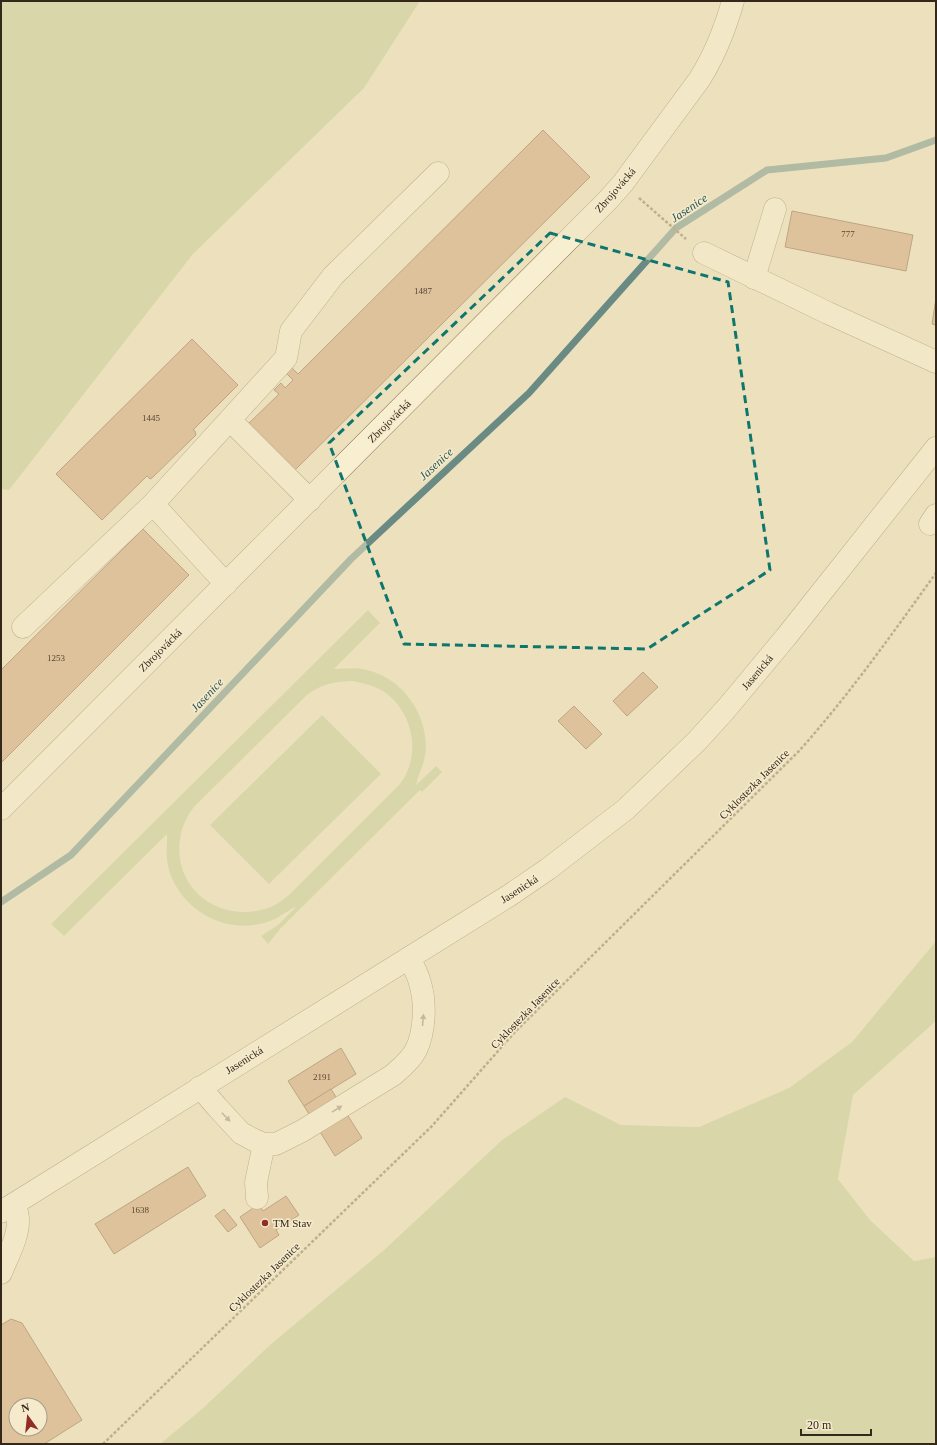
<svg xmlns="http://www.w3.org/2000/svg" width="937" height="1445" viewBox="0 0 937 1445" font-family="'Times New Roman',serif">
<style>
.green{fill:#c1cb91;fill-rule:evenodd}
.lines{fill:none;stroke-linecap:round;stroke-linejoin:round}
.stream{stroke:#698b84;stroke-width:7}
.building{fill:#cb9b73;stroke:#835c3d;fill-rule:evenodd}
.minor-casing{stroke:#857156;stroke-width:23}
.path{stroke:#857156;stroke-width:2.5;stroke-dasharray:3 2;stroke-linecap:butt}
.minor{stroke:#f8eed0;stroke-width:22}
.oneway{fill:#968b76}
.marked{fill:none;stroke:#0f766e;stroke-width:3;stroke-dasharray:8 5;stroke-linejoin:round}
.poi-dot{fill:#932b27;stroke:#f5ebcc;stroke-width:1.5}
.labels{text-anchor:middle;stroke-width:3;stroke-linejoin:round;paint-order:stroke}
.number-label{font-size:9px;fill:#5a4531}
.street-label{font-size:11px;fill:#34281b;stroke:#f5ebcc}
.poi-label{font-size:11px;fill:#34281b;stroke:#f5ebcc;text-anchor:start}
.water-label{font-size:12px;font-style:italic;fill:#2a5453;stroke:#f5ebcc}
</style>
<rect width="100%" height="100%" fill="#ede1bd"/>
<g class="green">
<polygon points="1,1 420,1 364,88 193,254 9,490 1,489"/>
<path d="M368,610l12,13 -46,46c11,0 22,-2 33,1 35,8 59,42 59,77 0,14 -7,25 -10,38l20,-19 6,6 -20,20 -2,-2 -139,138 -13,16 -7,-8 17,-11 18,-18c-6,2 -10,6 -16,9 -5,4 -13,6 -20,8 -37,8 -75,-13 -89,-48 -6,-14 -4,-28 -4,-42l-103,102 -13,-12zM352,681c10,2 20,4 29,9 27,16 39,53 26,82 -2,5 -5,9 -8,13l-109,109c-5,4 -10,8 -15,11 -50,23 -106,-14 -94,-71 2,-10 7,-19 13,-27l113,-112c16,-11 25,-13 45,-14z"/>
<polygon points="322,715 381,774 269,884 210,825"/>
<polygon points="936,941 936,1021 853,1095 838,1179 870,1220 914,1261 936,1257 936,1444 160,1444 202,1409 271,1344 384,1250 502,1140 565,1097 621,1125 699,1127 789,1088 852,1042"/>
</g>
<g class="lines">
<polyline class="stream" points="1,902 71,855 351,559 529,393 676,228 767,170 886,158 936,140"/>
</g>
<g class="building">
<polygon points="543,130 590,177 293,472 247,425 279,394 274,390 281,383 285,388 293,380 283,370 289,365 298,374"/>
<polygon points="792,211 913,235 906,271 785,247"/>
<polygon points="936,298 936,325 932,324"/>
<polygon points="192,339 238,385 193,430 195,431 196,435 152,478 150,479 147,476 102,520 56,474"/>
<polygon points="143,529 189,575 1,763 1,670"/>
<polygon points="643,672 658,687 627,716 613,701"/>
<polygon points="574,706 602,734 586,749 558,721"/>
<polygon points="341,1048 356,1074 304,1106 288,1081"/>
<polygon points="331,1089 362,1138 335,1156 304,1106"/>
<polygon points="188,1167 206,1196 114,1254 95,1224"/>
<polygon points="286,1196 299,1215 276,1230 279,1235 260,1248 240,1217 259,1204 263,1211"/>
<polygon points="224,1209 237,1225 228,1232 215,1216"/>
<path d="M11,1319l11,4 60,97 -38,24h-43v-119zM16,1405h24v24h-24z"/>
</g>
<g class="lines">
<g class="minor-casing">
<g id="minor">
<polyline points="704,253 828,313 936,362"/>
<polyline points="754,278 775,209"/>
<polyline points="230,420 310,500"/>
<polyline points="153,504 286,358 291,331 333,276 438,173"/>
<polyline points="930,524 936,515"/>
<polyline points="23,627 153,504 226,584"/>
<path d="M1,809l607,-609 15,-17 76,-103c16,-25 26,-51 34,-79"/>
<path d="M200,1087l17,20 24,26 13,7 10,4h12l26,-13 91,-56c8,-7 18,-15 23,-25 9,-19 10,-47 4,-67 -2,-9 -7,-17 -11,-25"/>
<polyline points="257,1198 256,1182 264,1144"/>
<polyline points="1,1212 510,895 548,869 626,809 697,741 726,709 786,637 936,448"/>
<path d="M1,1273c6,-16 18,-36 17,-54 0,-6 -2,-10 -4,-15"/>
</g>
</g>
<g class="path">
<polyline points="639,198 686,239"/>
<path d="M103,1444l329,-318 82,-93 285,-282c50,-56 93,-117 137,-178"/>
</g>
<use href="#minor" class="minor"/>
</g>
<defs><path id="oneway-solid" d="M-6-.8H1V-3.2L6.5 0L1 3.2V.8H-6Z"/></defs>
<g class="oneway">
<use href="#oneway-solid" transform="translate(423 1020) rotate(-85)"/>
<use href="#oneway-solid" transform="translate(337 1109) rotate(-32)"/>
<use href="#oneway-solid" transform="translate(226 1117) rotate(46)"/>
</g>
<path d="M0 0H937V1445H0ZM550,233l178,49 42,288 -123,79 -243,-5 -75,-201z" fill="#ede1bd" fill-opacity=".55" fill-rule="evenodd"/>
<path class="marked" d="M550,233l178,49 42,288 -123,79 -243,-5 -75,-201z"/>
<circle class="poi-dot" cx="265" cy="1223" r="4"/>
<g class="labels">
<g class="number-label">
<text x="848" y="237">777</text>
<text x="423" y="294">1487</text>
<text x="151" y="421">1445</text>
<text x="56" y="661">1253</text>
<text x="322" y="1080">2191</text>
<text x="140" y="1213">1638</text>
</g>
<g class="street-label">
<text transform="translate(615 190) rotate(-49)" y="4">Zbrojovácká</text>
<text transform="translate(389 421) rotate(-45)" y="4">Zbrojovácká</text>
<text transform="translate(160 650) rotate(-45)" y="4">Zbrojovácká</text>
<text transform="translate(757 672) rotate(-50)" y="4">Jasenická</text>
<text transform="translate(754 784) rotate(-45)" y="4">Cyklostezka Jasenice</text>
<text transform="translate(519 889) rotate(-33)" y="4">Jasenická</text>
<text transform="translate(525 1013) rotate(-46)" y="4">Cyklostezka Jasenice</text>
<text transform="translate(244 1060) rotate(-32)" y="4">Jasenická</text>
<text transform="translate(264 1277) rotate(-44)" y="4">Cyklostezka Jasenice</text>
</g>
<g class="poi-label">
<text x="273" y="1227">TM Stav</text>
</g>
<g class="water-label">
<text transform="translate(689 208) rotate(-34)" y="4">Jasenice</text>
<text transform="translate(436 464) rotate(-43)" y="4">Jasenice</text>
<text transform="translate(207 695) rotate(-47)" y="4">Jasenice</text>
</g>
</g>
<rect width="937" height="1445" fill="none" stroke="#34281b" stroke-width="4"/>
<g transform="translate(28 1417) rotate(345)"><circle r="19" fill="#f5ebcc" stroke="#a89d85"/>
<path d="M0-3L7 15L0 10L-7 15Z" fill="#932b27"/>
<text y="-6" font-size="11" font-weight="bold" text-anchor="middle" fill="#34281b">N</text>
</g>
<path d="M801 1429v6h70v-6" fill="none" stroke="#34281b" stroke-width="2"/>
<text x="807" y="1429" font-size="12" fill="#34281b" stroke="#f5ebcc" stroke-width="3" paint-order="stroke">20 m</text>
</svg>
